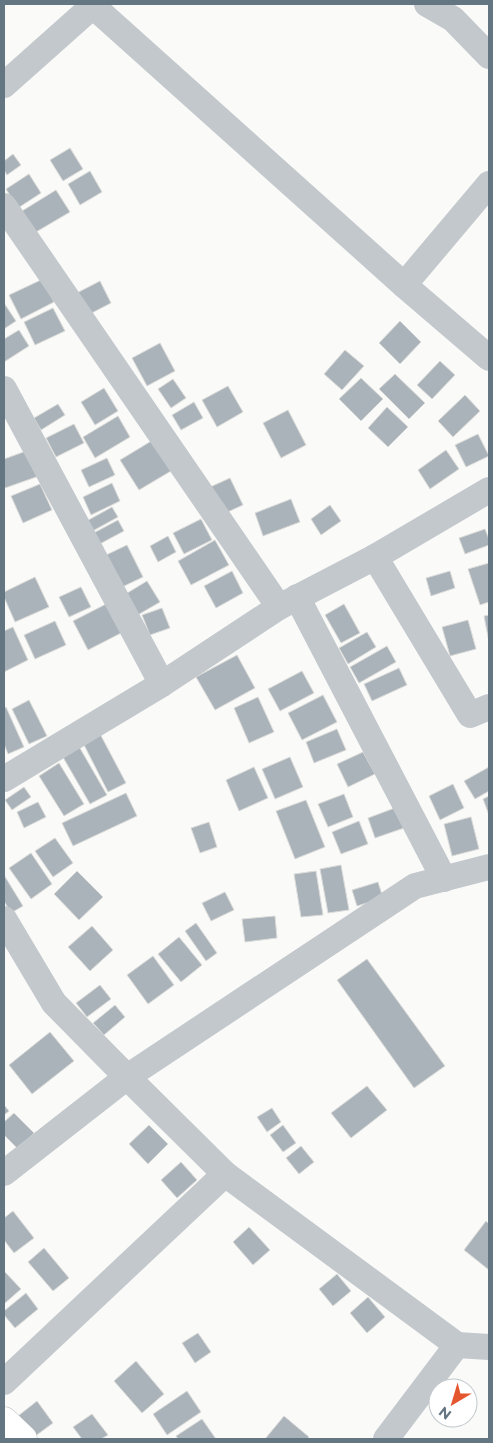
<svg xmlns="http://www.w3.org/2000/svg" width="493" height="1443" viewBox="0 0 493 1443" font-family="Montserrat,sans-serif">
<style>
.building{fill:#aab3b9;stroke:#dcdcda}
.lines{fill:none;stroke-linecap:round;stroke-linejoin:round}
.major-casing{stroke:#b5babe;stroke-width:29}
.minor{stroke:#c3c8cc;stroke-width:26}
.major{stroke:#fff;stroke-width:28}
</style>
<rect width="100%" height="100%" fill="#fafaf8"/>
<g class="building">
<polygon points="70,148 83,169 63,181 50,160"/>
<polygon points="13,154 21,165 7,175 4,170 4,161"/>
<polygon points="90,171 102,192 80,205 68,184"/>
<polygon points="29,174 41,193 18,208 6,189"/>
<polygon points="56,190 70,212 36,232 22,211"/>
<polygon points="43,279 54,302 21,319 9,295"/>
<polygon points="100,281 111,303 84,317 73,295"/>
<polygon points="4,303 16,321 4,329"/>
<polygon points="53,308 65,331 35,345 24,322"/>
<polygon points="400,321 421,342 400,364 379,343"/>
<polygon points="19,330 29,346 4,362 4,339"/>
<polygon points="160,343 175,371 147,386 132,358"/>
<polygon points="345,350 364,366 342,390 324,374"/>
<polygon points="440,361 455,375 432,399 417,385"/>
<polygon points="395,374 425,403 409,419 379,389"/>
<polygon points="361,378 383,399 361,421 339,399"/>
<polygon points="173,379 186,398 171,408 158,389"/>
<polygon points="228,386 243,412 217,427 202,400"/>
<polygon points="104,388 118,411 95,425 81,402"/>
<polygon points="465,395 480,411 453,437 438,421"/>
<polygon points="194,402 203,418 181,430 172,415"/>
<polygon points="58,404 65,415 41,430 34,418"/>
<polygon points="387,407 408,427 388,447 368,428"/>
<polygon points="288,410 306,445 281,458 263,423"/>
<polygon points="118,416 130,437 95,458 83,437"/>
<polygon points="74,424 84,443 56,457 46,438"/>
<polygon points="478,434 489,456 466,467 455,445"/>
<polygon points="153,440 171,471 139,490 120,460"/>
<polygon points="29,450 39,476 5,488 4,484 4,459"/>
<polygon points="446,450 459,469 430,489 418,470"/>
<polygon points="107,458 115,475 89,487 81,470"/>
<polygon points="230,478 243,505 221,515 208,488"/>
<polygon points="112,483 120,501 91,515 83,497"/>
<polygon points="40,484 52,510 23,523 11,496"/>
<polygon points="291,499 300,522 263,536 255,513"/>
<polygon points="330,505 341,521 321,535 311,519"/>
<polygon points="112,507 118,517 89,533 83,523"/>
<polygon points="201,519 212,540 184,554 173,533"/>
<polygon points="118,520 124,531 94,547 88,536"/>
<polygon points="485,529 489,539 489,545 465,554 459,538"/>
<polygon points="168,536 176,552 158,562 150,546"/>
<polygon points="215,540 229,565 191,585 178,561"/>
<polygon points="127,545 143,577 120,588 104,556"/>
<polygon points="489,563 489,602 480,605 468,569"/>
<polygon points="232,571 243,593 216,608 204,586"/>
<polygon points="450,571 455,588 431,596 426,578"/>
<polygon points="35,577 49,607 15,622 4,597 4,592"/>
<polygon points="147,581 160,602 136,616 124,595"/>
<polygon points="81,587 91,607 69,617 59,597"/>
<polygon points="110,602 125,631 88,650 73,621"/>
<polygon points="344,604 360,633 341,643 325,615"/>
<polygon points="162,608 170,628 150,635 142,615"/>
<polygon points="489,615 489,642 484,616"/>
<polygon points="468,620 476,649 450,656 442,627"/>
<polygon points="55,621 66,645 35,659 24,635"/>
<polygon points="13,627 28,660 4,672 4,631"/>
<polygon points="367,632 376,647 348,664 339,648"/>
<polygon points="387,646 396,662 359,683 350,667"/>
<polygon points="237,655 255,688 215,710 196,677"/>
<polygon points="399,668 407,685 372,701 364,684"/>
<polygon points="302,671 314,693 280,711 268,689"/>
<polygon points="323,695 337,722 302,740 288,713"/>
<polygon points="258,697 274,732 249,743 234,708"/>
<polygon points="29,700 47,736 29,744 12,709"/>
<polygon points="6,707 24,747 8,754 4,744 4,708"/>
<polygon points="337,729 346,750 314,763 306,742"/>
<polygon points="98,730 126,783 108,792 81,739"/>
<polygon points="77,743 107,795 90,804 60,752"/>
<polygon points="363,752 375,774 348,787 337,764"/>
<polygon points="290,757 303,787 275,799 262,769"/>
<polygon points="59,763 84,804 64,816 39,776"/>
<polygon points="254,767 268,798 239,811 226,780"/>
<polygon points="489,767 489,791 475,799 464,781"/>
<polygon points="453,784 464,808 440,820 429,796"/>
<polygon points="24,787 31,797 12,810 5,800"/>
<polygon points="126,793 137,816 73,846 62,823"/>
<polygon points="344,794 353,817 328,827 318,804"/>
<polygon points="489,796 489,815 483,799"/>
<polygon points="306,800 325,847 295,859 276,811"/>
<polygon points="38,802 46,817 24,828 17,812"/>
<polygon points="400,806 407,827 375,838 368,818"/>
<polygon points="471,817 479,849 452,856 444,824"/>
<polygon points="359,821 368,844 341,854 332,832"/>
<polygon points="209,822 217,847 200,853 191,828"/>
<polygon points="55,838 73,863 53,877 35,851"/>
<polygon points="31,853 52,884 31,899 9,868"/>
<polygon points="341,865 349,910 328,913 320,869"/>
<polygon points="77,871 103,897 79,920 54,894"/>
<polygon points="316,871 323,915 301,917 294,874"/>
<polygon points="4,875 23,906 11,913 4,901"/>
<polygon points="378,882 383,898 357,906 352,890"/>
<polygon points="225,892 234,910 211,921 202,903"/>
<polygon points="275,916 277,938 245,942 242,919"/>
<polygon points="196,923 217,953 206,961 185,931"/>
<polygon points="92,926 113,950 90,971 68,947"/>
<polygon points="179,937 202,965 181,982 158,954"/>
<polygon points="153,956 174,985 148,1004 127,975"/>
<polygon points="367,959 445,1066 414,1088 337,980"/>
<polygon points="100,985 111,999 87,1017 76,1003"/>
<polygon points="115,1005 125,1017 104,1035 93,1023"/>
<polygon points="50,1032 74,1061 32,1094 9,1065"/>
<polygon points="367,1086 387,1110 351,1138 331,1113"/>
<polygon points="4,1105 9,1111 4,1115"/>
<polygon points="272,1108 281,1122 267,1132 257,1117"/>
<polygon points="14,1113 34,1133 18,1149 4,1135 4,1122"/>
<polygon points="149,1125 168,1144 148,1164 129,1144"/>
<polygon points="283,1125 296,1143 283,1152 270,1135"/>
<polygon points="301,1146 314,1162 299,1174 286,1158"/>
<polygon points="181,1162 197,1180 177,1198 161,1180"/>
<polygon points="13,1211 34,1238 14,1253 4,1240 4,1218"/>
<polygon points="486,1221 489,1224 489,1270 464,1250"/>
<polygon points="249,1227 270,1250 253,1265 233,1242"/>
<polygon points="44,1248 69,1278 53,1291 28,1262"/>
<polygon points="5,1272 21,1289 4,1304 4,1274"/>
<polygon points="337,1274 351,1291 333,1306 319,1289"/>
<polygon points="26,1293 38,1309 15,1328 4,1315 4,1311"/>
<polygon points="368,1297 385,1317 367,1333 350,1313"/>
<polygon points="198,1333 211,1352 195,1363 182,1343"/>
<polygon points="136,1361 164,1394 142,1413 114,1381"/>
<polygon points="187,1391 201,1412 167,1435 153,1414"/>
<polygon points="37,1401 53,1423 34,1437 18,1416"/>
<polygon points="92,1414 108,1435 101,1439 82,1439 73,1427"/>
<polygon points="284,1416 309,1437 307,1439 265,1439"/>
<polygon points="202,1419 216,1439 178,1439 176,1436"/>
</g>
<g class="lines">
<g class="major-casing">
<polyline id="major" points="4,1421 23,1439"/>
</g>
<g class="minor">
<polyline points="427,4 453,19 489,56"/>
<polyline points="93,6 404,285 489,358"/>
<polyline points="4,85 95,4"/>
<polyline points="4,206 279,607"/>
<polyline points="404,285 489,184"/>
<polyline points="4,389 162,684"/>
<polyline points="375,557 470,715 489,707"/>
<polyline points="297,597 444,879"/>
<polyline points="4,779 162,684 279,607 375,557 489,490"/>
<polyline points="4,919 54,1003 127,1077 225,1174 457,1345"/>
<polyline points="4,1173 127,1077 415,886 489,867"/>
<polyline points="4,1382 225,1174"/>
<polyline points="386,1439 457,1345 489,1347"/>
</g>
<use href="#major" class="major"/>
</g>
<rect width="493" height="1443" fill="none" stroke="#657683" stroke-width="10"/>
<g transform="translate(453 1403) rotate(218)"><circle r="24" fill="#ffffff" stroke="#c1c8cd"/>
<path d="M0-4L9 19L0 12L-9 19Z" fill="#e4572e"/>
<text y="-8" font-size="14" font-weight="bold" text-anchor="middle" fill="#657683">N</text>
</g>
</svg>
